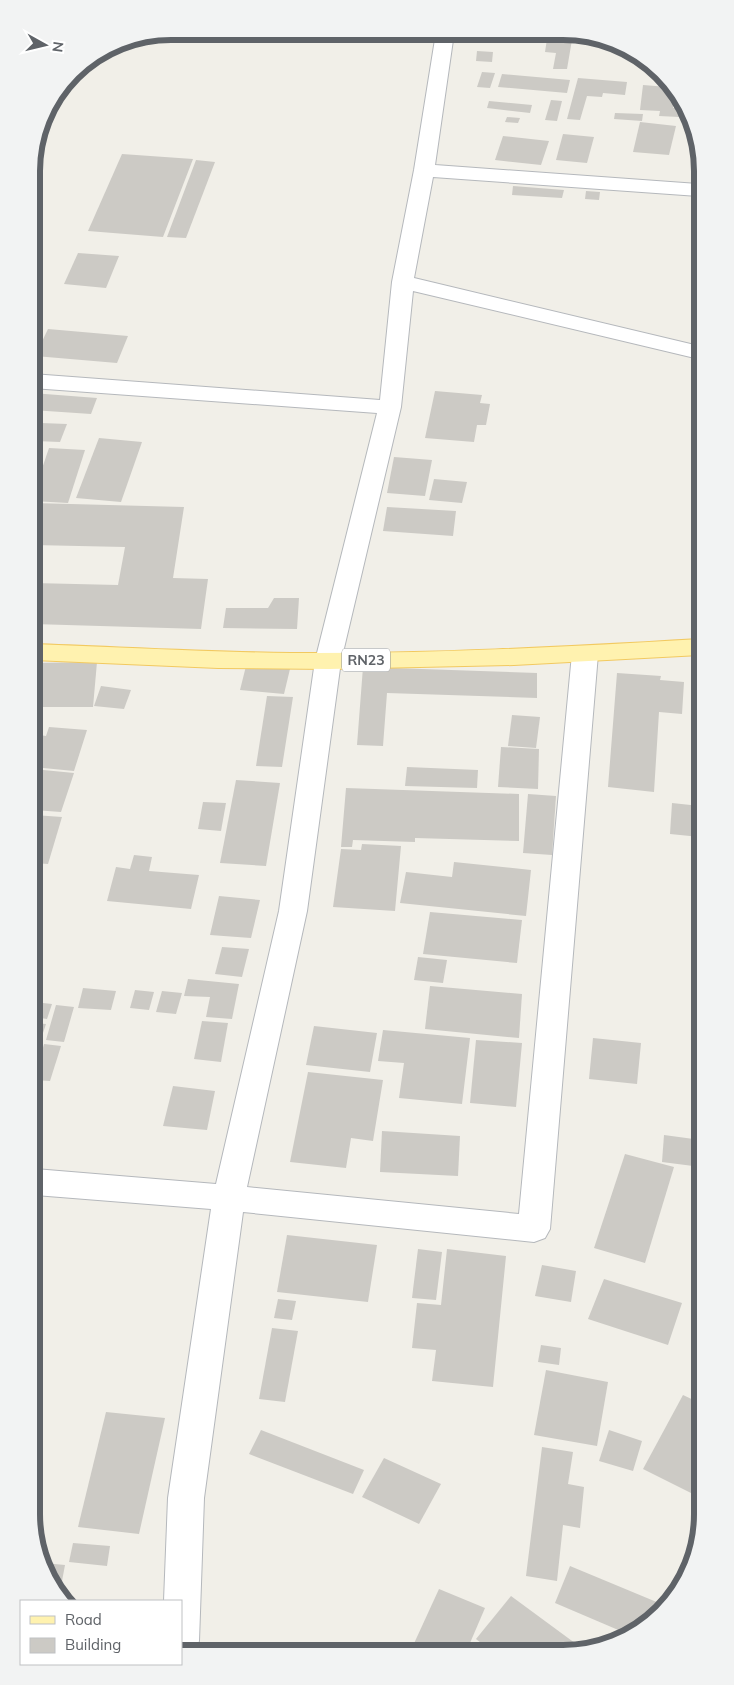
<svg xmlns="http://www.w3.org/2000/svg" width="734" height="1685" viewBox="0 0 734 1685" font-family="Mulish,sans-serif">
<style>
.building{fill:#cccac5}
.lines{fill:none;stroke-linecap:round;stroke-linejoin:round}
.minor-casing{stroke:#b5b8bc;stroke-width:2}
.major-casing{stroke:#f2c960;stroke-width:2}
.minor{fill:#fff;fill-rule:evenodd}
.major{fill:#fff2af;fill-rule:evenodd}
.labels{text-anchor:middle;stroke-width:4;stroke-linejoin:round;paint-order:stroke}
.shield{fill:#fff;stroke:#8f9295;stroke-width:1}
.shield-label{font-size:14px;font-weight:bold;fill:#5f6368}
.rim{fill:none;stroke:#5f6368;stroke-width:6}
</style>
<rect width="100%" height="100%" fill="#f1efe8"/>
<g class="building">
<polygon points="560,34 573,34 567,69 553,69 556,53 545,52 547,39 559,40"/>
<polygon points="477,51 493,52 492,62 476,61"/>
<polygon points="482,72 495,73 490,88 477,87"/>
<polygon points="502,74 570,80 567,93 498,87"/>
<polygon points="578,78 627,82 625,95 603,93 602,97 587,96 580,120 567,119"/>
<polygon points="643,85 668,87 674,95 673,108 680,108 679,117 659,116 660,111 640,110"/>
<polygon points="551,100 562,101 557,121 545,120"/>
<polygon points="489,101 532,105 530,113 487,108"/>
<polygon points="615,113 643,114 642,121 614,119"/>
<polygon points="507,117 520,118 518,123 505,122"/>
<polygon points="640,122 676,126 669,155 633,152"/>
<polygon points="563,134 594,137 587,163 556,160"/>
<polygon points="503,136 549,141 541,165 495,160"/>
<polygon points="122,154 193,159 163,237 88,231"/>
<polygon points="196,160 215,162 186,238 167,237"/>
<polygon points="513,186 564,190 562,198 512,195"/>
<polygon points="586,191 600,192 599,200 585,199"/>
<polygon points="78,253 119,256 106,288 64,284"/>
<polygon points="48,329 128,336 117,363 35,356"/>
<polygon points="435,391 482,395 480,403 490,404 486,425 477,425 474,442 425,438"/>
<polygon points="32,393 97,398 91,414 32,410"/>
<polygon points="41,423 67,424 60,442 35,441"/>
<polygon points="99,438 142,442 121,502 76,498"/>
<polygon points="49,448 85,450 68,503 33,501 33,495"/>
<polygon points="394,457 432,460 425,496 387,493"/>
<polygon points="434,479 467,482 462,503 429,500"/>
<polygon points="33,503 184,507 173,578 208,579 201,629 33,624 33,583 118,585 125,547 33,545"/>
<polygon points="387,507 456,511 453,536 383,531"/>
<polygon points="274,598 299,598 297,629 223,628 226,608 268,608"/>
<polygon points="97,662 93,707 33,707 33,663"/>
<polygon points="246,666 290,669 284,694 240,690"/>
<polygon points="363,667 537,673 537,698 387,693 383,746 357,745"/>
<polygon points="617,673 661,676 660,680 684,682 682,714 659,712 654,792 608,787"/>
<polygon points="101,686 131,690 124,709 94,706"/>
<polygon points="267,696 293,697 282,767 256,766"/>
<polygon points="512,715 540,717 536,748 508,746"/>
<polygon points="49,727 87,730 74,771 33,767 33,734 46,736"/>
<polygon points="501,747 539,749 538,789 498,787"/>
<polygon points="407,767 478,770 477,788 405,786"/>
<polygon points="33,769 74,773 61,812 34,810"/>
<polygon points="236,780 280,783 266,866 220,863"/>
<polygon points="346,788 519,794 519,841 415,838 415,842 353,840 352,847 341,847"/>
<polygon points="528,794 556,796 552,855 523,853"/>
<polygon points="203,802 226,803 221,831 198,829"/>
<polygon points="672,803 700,806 700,837 670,834"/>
<polygon points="34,815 62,817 48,864 34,863"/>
<polygon points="362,844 401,846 395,911 333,907 341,849 361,850"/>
<polygon points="134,855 152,857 149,871 199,875 191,909 107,901 116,867 130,869"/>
<polygon points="454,862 531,870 526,916 400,903 406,872 452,877"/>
<polygon points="219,896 260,900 251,938 210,935"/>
<polygon points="430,912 522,920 517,963 423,954"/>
<polygon points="222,947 249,949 242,977 215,974"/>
<polygon points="418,957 447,960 443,983 414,980"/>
<polygon points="188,979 239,984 232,1019 206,1017 210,997 184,996"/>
<polygon points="430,986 522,994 519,1038 425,1029"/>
<polygon points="83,988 116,991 111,1010 78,1008"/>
<polygon points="135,990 154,992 149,1010 130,1008"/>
<polygon points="162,991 182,993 176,1014 156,1012"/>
<polygon points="34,1002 52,1004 47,1019 34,1017"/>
<polygon points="56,1005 74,1007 64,1042 46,1040"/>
<polygon points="202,1021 228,1023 221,1062 194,1059"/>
<polygon points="34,1023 46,1024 41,1039 34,1038"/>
<polygon points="314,1026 377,1033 370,1072 306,1065"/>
<polygon points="383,1030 470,1038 462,1104 399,1098 404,1063 378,1061"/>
<polygon points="593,1038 641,1043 637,1084 589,1079"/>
<polygon points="476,1040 522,1043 516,1107 470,1103"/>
<polygon points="34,1041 40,1042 35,1059 34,1059"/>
<polygon points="44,1044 61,1046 50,1081 34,1080"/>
<polygon points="308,1072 383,1080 373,1141 351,1138 346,1168 290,1162"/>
<polygon points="173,1086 215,1091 207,1130 163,1126"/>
<polygon points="382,1131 460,1136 458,1176 380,1172"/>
<polygon points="664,1135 701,1140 701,1167 662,1162"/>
<polygon points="625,1154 674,1167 645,1263 594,1248"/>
<polygon points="287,1235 377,1245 368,1302 277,1292"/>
<polygon points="418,1249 442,1252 436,1300 412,1298"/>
<polygon points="447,1249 506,1256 493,1387 432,1381 436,1350 412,1348 417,1303 441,1305"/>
<polygon points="542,1265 576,1271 571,1302 535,1296"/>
<polygon points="604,1279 682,1303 668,1345 588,1319"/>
<polygon points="278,1299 296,1301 292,1320 274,1318"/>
<polygon points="272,1328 298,1331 285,1402 259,1399"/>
<polygon points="541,1345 561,1348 559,1365 538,1362"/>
<polygon points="702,1368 702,1393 693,1389"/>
<polygon points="546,1370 608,1382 597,1446 534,1435"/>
<polygon points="683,1395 702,1404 702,1475 693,1494 643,1469"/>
<polygon points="106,1412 165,1418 139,1534 78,1527"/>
<polygon points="261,1430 364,1470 353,1494 249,1454"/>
<polygon points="609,1430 642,1441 633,1471 599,1461"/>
<polygon points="542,1447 573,1452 568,1484 584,1487 580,1528 563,1525 557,1581 526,1576"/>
<polygon points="384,1458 441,1484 419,1524 362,1497"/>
<polygon points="73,1543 110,1546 107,1566 69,1562"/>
<polygon points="44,1563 65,1565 60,1592"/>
<polygon points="570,1566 659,1603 653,1619 640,1630 630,1635 555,1603"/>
<polygon points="439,1589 485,1608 467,1650 411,1650"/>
<polygon points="511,1596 583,1649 490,1650 476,1639"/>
</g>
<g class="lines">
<g class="minor-casing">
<polygon id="minor" points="436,33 454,33 435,165 698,184 698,196 433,177 414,278 699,346 699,359 413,291 401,407 341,661 307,911 247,1187 519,1214 572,654 576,648 585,646 594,648 598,654 550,1229 545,1238 534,1242 243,1212 204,1498 199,1641 195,1651 181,1651 181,1601 164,1601 168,1498 211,1209 35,1195 35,1169 216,1184 279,911 315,661 377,413 32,388 32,374 380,400 392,282 414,170"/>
</g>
<g class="major-casing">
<path id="major" d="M700,639v16l-186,10 -185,4 -111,-1 -185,-8v-16c86,3 172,8 258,9 136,1 273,-6 409,-14z"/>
</g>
<use href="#minor" class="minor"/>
<use href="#major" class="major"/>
</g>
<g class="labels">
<rect class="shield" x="342" y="648.5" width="48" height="23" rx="4"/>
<g class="shield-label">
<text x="366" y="665">RN23</text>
</g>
</g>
<path d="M0 0H734V1685H0ZM171 40H563A131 131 0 0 1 694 171V1514A131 131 0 0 1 563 1645H171A131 131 0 0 1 40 1514V171A131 131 0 0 1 171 40Z" fill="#f2f3f3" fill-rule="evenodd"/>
<path class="rim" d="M171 40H563A131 131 0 0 1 694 171V1514A131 131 0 0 1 563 1645H171A131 131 0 0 1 40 1514V171A131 131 0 0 1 171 40Z"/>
<rect x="20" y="1600" width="162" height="65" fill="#ffffff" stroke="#bfc1c3"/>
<rect x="30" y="1616" width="25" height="8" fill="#fff2af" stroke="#bfc1c3"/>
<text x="65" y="1625" font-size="15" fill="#5f6368">Road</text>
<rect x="30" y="1638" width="25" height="15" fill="#cccac5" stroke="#bfc1c3"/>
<text x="65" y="1650" font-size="15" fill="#5f6368">Building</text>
<g transform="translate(45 45) rotate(98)" stroke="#ffffff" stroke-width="4" paint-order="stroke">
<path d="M0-4L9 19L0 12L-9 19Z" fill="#5f6368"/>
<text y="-8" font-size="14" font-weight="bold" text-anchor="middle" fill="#5f6368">N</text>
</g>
</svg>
